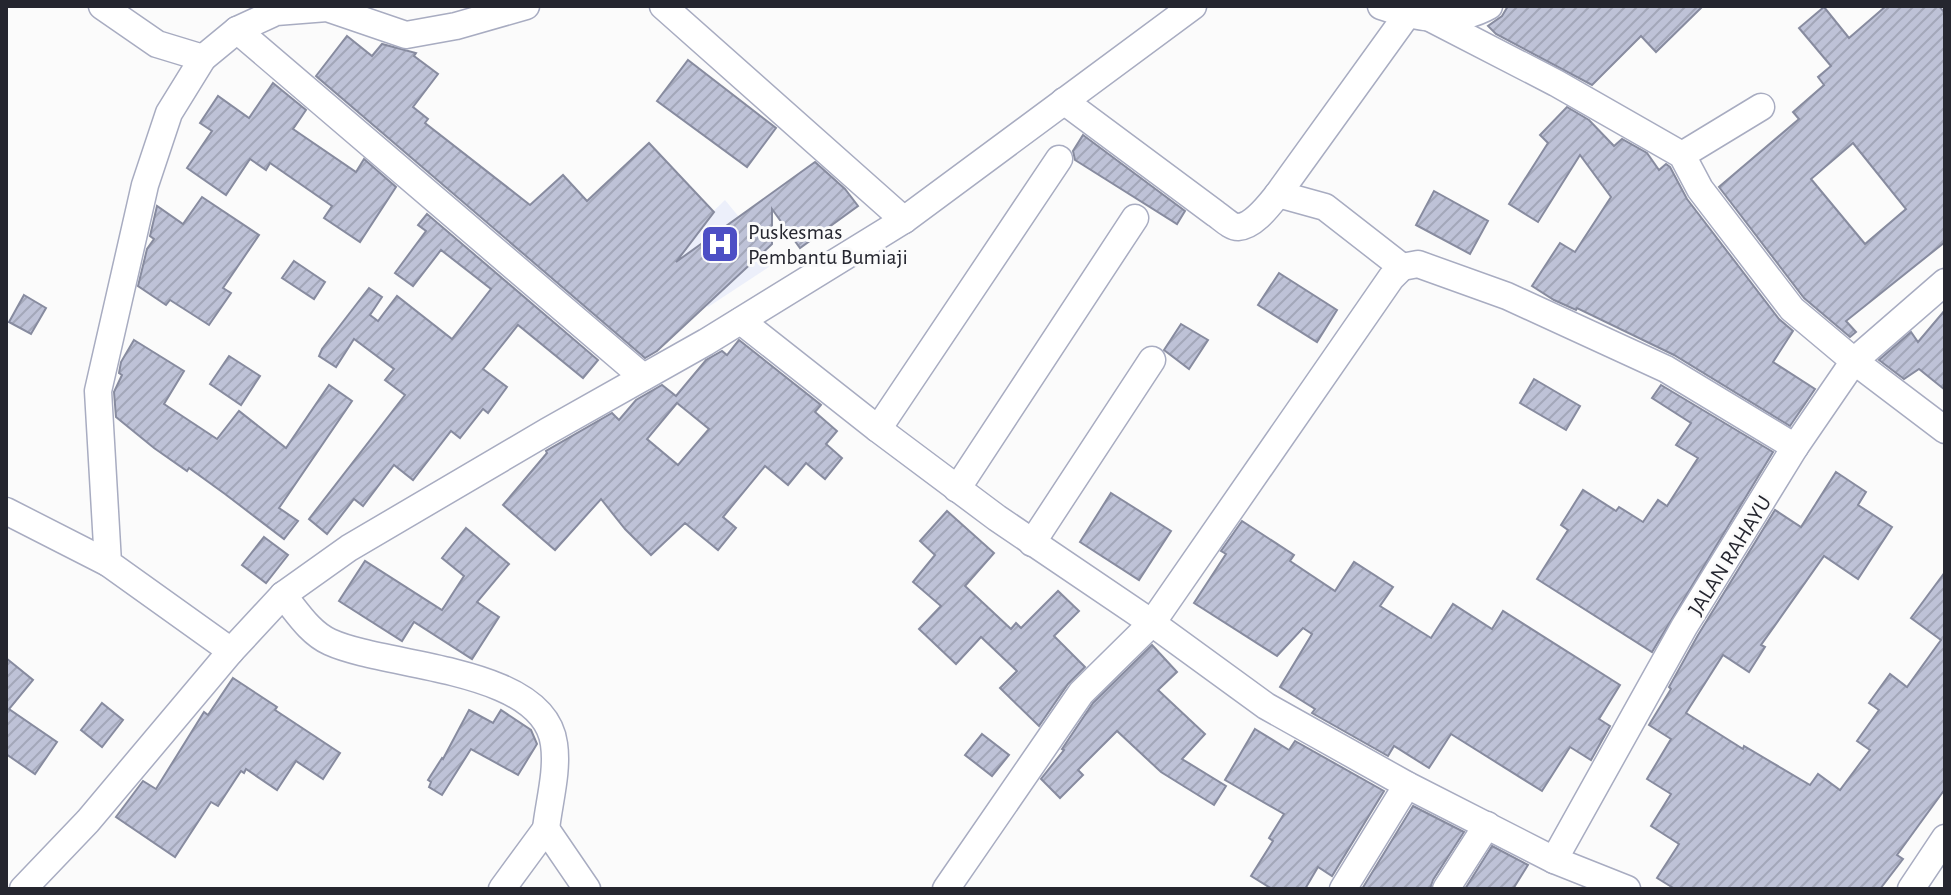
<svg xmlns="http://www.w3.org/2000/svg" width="1951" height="895" viewBox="0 0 1951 895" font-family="'Alegreya Sans',sans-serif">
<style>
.built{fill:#eceffa}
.building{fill:url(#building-hatch);stroke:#878b9f;stroke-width:2;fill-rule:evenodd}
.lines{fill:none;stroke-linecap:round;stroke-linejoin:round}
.minor-casing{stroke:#a8acc1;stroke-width:29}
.minor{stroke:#fff;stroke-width:26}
.labels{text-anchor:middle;stroke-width:6;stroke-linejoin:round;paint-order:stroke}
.poi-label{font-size:22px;fill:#25262f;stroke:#fbfbfb;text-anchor:start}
.street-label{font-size:22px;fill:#25262f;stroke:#fbfbfb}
</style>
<defs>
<pattern id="building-hatch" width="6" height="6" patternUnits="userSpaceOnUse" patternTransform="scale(2)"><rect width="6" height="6" fill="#bec2d7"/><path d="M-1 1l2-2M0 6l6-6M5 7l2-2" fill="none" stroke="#a3a7b9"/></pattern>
</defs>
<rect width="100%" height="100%" fill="#fbfbfb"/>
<polygon class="built" points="725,200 772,257 772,265 708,307 667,256"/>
<g class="building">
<polygon points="1508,6 1703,6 1656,52 1641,36 1592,85 1496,34 1488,26 1502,16"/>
<path d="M1886,6h53l6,7v229l-99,79 10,11 -6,5 -46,-39 -85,-111 80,-68 -6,-7 31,-27 -6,-8 13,-11 -32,-38 25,-21 25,31zM1853,143l53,66 -41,35 -54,-65z"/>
<polygon points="347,36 372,56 382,44 416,53 414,56 438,74 413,107 428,119 425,123 530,205 563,175 587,201 649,143 714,212 676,262 815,162 845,189 858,206 800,248 772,209 772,244 657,351 645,358 316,76"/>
<polygon points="688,60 776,128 747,167 657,101"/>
<polygon points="273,83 306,110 293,129 356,172 364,159 396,187 360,242 324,218 332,206 270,163 266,170 250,159 226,195 187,168 212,131 200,123 218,96 249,118"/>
<polygon points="1567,107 1589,120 1614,146 1622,139 1647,153 1659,170 1666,164 1670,167 1687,199 1779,319 1793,331 1773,362 1815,389 1790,426 1674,355 1577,308 1576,310 1554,300 1532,286 1560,243 1575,252 1611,197 1580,155 1538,222 1509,204 1548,143 1540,135"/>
<polygon points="1083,135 1185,211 1177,224 1075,160 1073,151"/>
<polygon points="1434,191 1488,221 1470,254 1416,225"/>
<polygon points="202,197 259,235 223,288 231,293 209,325 170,300 166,305 138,286 147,249 154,239 150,236 157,206 183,224"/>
<polygon points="427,214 598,360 583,378 518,325 483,369 507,387 488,413 483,409 460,438 451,431 413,480 394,465 363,506 354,499 327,534 309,519 405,395 385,380 394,369 354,339 336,367 319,356 322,349 369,288 382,297 370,315 378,321 397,296 452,339 491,289 441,250 413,286 395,273 426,231 418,225"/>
<polygon points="294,261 325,282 314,299 282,278"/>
<polygon points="1279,273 1337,310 1317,342 1258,305"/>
<polygon points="24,295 46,308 31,334 9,322"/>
<polygon points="1945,310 1945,390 1919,369 1904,379 1879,360 1911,332 1918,342"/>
<polygon points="1181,324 1208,340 1189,369 1164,350"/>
<polygon points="134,340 184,371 164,404 217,439 239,411 286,448 329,385 352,401 279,508 298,521 284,539 225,494 189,468 187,471 154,448 116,417 114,392 122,375 119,373 121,362"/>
<path d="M739,340l82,65 -6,7 22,19 -11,13 16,14 -17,21 -19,-16 -18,22 -23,-19 -42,51 13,11 -18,22 -33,-27 -34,32 -26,-26 -24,-30 -46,51 -52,-45 44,-52 -1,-2 66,-38 7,7 17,-20 26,-15 14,11 30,-36 16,-9 5,4zM677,403l32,26 -31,36 -31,-26z"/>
<polygon points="229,356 260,376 241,405 210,384"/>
<polygon points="1534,379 1580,406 1566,430 1520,403"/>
<polygon points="1661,385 1773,452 1652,652 1537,579 1568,530 1561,525 1583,490 1616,511 1619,507 1643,522 1658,500 1667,506 1698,458 1676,445 1691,423 1652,398"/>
<polygon points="1836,472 1866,492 1858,505 1892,527 1858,579 1824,556 1761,645 1765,647 1749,672 1723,655 1686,713 1743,749 1744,746 1810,785 1818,774 1840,790 1870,750 1857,741 1879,710 1869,703 1890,674 1907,687 1941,640 1911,618 1945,572 1945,789 1897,855 1903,859 1880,889 1675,889 1657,878 1679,844 1651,826 1671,794 1647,779 1671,739 1649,725 1671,689 1669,687 1698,635 1775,510 1801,527"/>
<polygon points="1111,493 1171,531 1139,580 1080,542"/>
<polygon points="947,511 994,553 965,586 1011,629 1016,623 1021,628 1058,591 1079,611 1054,636 1085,667 1068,684 1039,726 1000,688 1017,671 981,637 956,664 919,629 941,606 913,582 935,555 920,541"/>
<polygon points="1242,521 1294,555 1290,561 1335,591 1354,562 1393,587 1380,606 1431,638 1453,604 1492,629 1503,611 1620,685 1599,719 1610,726 1591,760 1570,747 1542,791 1451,734 1429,768 1394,746 1388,756 1312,713 1315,709 1280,687 1312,634 1303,628 1277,656 1194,603 1226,554 1221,551"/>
<polygon points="466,528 509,564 477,602 499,617 472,659 414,622 402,641 339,601 365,561 442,610 464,576 442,558"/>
<polygon points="264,537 288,555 266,583 242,565"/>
<polygon points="1152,645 1177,672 1158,690 1205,734 1182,759 1226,786 1214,805 1161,772 1117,731 1078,770 1083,775 1060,798 1041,779 1064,750 1062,749 1093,703"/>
<polygon points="6,658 33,680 9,709 57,742 35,774 6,754"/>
<polygon points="233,678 277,707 275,710 340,753 323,779 296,761 277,790 246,769 244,773 241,771 218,806 211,802 175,857 116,817 143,781 156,789 204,712 208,715"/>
<polygon points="102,703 123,720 102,747 81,730"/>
<polygon points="469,710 493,723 501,710 531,730 537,744 518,775 471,749 442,795 429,787 431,782 428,780 442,758 443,759"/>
<polygon points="1255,729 1289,750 1295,741 1384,791 1332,876 1318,867 1305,889 1272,889 1251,876 1273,841 1269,838 1284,814 1225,780"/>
<polygon points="982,734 1009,755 992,776 965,755"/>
<polygon points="1413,806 1464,832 1433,880 1430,889 1362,889"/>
<polygon points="1492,846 1528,865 1513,889 1465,889"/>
</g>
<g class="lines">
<g class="minor-casing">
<g id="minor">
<polyline points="102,6 157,44 203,58"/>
<polyline points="663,6 904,220"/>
<path d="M1381,6c36,13 74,19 108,0"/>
<polyline points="1432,19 1556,83 1682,155 1700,189 1792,309 1854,361 1945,430"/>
<polyline points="237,30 643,377"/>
<path d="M1064,101l152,113c6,4 15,13 22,13 16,-1 31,-22 40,-33l129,-179"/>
<polyline points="1682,155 1761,107"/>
<polyline points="1278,194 1325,207 1402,267"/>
<polyline points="741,321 878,429 997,518 1152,623 1266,706 1407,785 1554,860 1627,889"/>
<polyline points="878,429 1059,159"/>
<polyline points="957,489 1135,218"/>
<polyline points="6,511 108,563"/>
<polyline points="1032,543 1152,360"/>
<path d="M283,595c14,17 27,38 47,47 57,26 214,25 224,102 4,27 -5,58 -8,85"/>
<polyline points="231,651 108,563 98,391 145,185 169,113 203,58 237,30 276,12 327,8 406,35 456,26 526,6"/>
<polyline points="1554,860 1684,627 1795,447 1854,361 1945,282"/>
<polyline points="23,889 88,821 231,651 283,595 349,548 548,431 706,342 904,220 1193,6"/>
<polyline points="502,889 546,829 587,889"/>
<polyline points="946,889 1081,693 1152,623 1391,278 1402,267 1418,264 1507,296 1666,369 1795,447"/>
<polyline points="1343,889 1407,785"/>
<polyline points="1446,889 1487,825"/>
<polyline points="1911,889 1945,838"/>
</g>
</g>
<use href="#minor" class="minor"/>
</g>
<defs>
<g id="hospital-square" transform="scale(2)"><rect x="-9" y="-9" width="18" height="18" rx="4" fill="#4d4fc5" stroke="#fbfbfb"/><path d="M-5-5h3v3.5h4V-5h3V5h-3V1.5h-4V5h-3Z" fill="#fff"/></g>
</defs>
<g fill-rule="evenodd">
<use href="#hospital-square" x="720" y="244"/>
</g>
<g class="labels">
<g class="poi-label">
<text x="748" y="239">Puskesmas<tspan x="748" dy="25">Pembantu Bumiaji</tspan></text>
</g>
<g class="street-label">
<text transform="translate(1729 555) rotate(-58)" y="8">JALAN RAHAYU</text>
</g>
</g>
<rect width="1951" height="895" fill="none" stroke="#25262f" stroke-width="16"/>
</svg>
